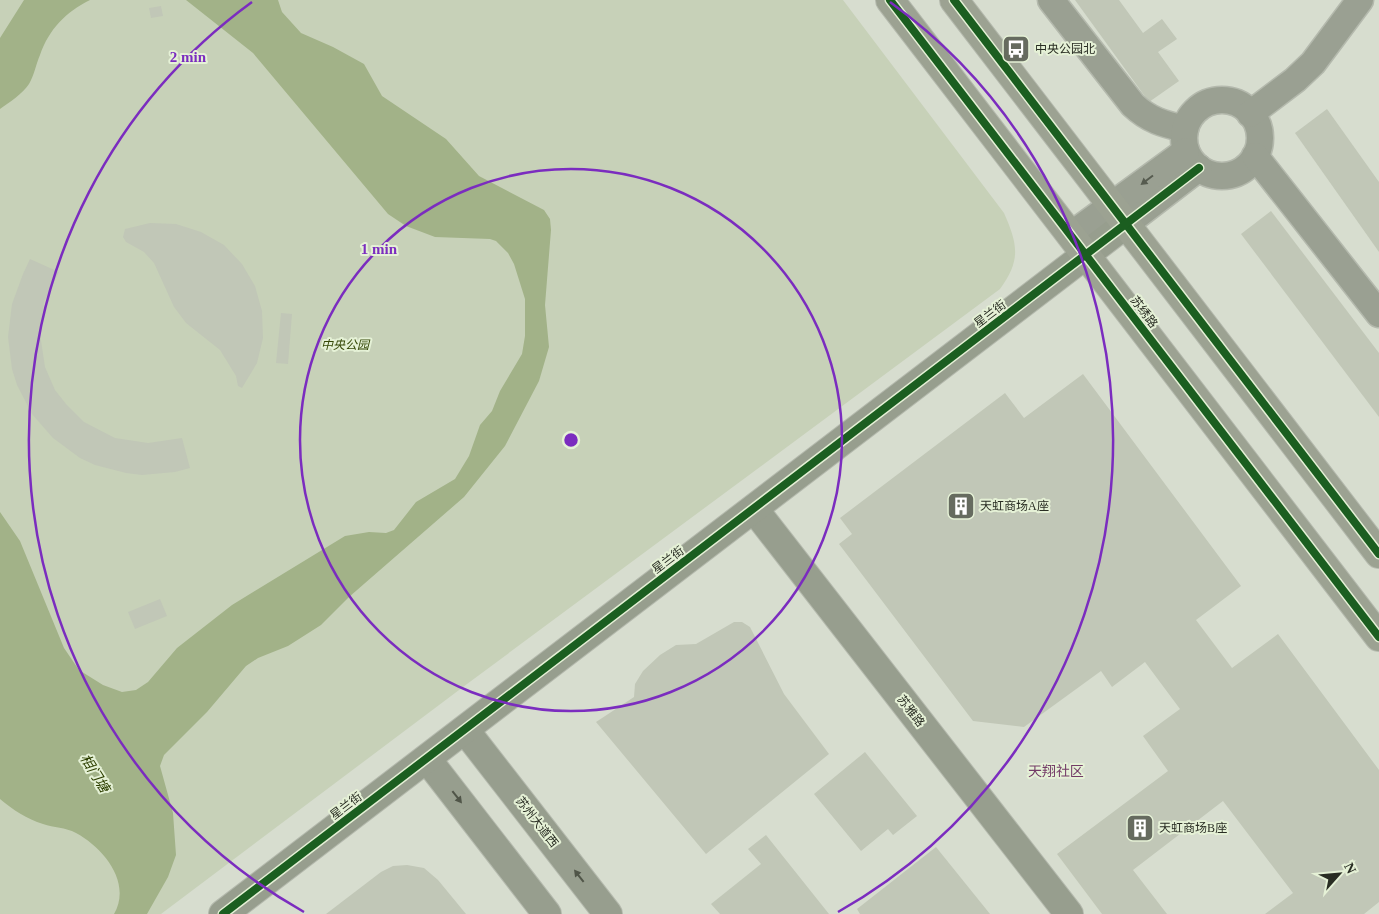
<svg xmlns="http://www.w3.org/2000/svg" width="1379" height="914" viewBox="0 0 1379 914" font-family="'Times New Roman','Noto Sans SC',serif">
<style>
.green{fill:#c7d1b8}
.water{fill:#a2b288}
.building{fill:#c1c7b7}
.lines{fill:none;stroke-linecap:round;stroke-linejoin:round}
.street-casing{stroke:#b4b9ad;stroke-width:29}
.secondary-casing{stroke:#b4b9ad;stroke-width:30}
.primary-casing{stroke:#b4b9ad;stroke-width:30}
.street{stroke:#9aa092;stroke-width:26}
.secondary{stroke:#979e8e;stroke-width:28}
.primary{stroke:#9ca292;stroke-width:28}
.cycleway-casing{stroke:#e5f1d6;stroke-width:11}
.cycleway{stroke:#1b5e20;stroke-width:8}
.oneway{fill:#565b4f}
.oneway2{fill:#505548}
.ring{fill:none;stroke:#7b2cbf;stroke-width:2.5}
.labels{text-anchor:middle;stroke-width:4;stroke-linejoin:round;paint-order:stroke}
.poi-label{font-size:12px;fill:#292d23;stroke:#e5f1d6;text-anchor:start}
.street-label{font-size:12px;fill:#292d23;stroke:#e5f1d6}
.park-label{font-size:12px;font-style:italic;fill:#354807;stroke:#e5f1d6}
.neighbourhood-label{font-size:14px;fill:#733b67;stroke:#e5f1d6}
.water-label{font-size:14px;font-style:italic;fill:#2d3f00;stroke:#e5f1d6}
.centre{fill:#7b2cbf;stroke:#e5f1d6;stroke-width:2.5}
.ring-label{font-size:15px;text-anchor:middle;font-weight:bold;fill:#7b2cbf;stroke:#e5f1d6;stroke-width:4;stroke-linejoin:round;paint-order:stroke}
</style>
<rect width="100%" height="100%" fill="#d7ddcf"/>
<path class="green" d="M0,0h843l161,213c14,32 17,47 -4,76l-533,395 -306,230h-161z"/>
<g class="water">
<path d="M24,0h66c-24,12 -41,29 -50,55 -4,9 -6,21 -11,29 -7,10 -19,18 -29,25v-71z"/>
<path d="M186,0h92l4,12 19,21 32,14 31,17 18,32 64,43 33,37 65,34 6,9 1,11 -6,75 4,42 -10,34 -34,65 -41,51 -115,100 -28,28 -33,21 -30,12 -12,8 -39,46 -43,43 -4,11 13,47 3,42 -8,22 -21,37h-33c18,-31 -10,-66 -38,-81 -11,-6 -22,-5 -33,-9 -16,-5 -30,-14 -43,-25v-287l20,29 44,107 15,22 24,15 19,7 14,-2 12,-8 29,-34 55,-43 113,-69 24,-4 17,1 8,-3 22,-28 39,-23 14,-23 11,-31 12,-14 8,-20 22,-37 3,-18v-37l-11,-35 -6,-11 -12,-12 -6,-2 -55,-2 -29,-11 -18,-12 -135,-161z"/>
</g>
<g class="building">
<polygon points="1075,0 1119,0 1143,33 1162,19 1177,39 1158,52 1179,81 1149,102"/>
<polygon points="161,6 163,16 151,18 149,8"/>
<polygon points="1327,109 1379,182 1379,252 1295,133"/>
<polygon points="1271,211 1379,353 1379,417 1241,234"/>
<polygon points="150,223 176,224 201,232 224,245 242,264 255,286 262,311 263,338 257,363 242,388 238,386 236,376 220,350 186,323 174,307 154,263 144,252 126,242 123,237 125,229"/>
<polygon points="30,259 59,272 44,302 40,334 45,367 55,390 66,404 84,422 115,438 148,443 182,438 190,468 175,472 142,475 126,473 95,465 80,458 53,438 32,414 17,385 12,369 8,337 12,304 23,274"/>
<polygon points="281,313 292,314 288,364 276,363"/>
<polygon points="1083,374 1241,586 1196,620 1232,668 1278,634 1379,770 1379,902 1364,914 1265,914 1293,893 1223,801 1133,870 1167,914 1102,914 1057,854 1168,771 1143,736 1180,709 1145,662 1112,687 1101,671 1024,727 973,721 839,544 852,534 840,518 1005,393 1024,418"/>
<polygon points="160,599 167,616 135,629 128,612"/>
<polygon points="734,622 742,622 750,627 784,694 829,754 706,854 596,722 634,697 635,684 643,671 660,655 676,645 696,644"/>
<polygon points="865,752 917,816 893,835 888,829 861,851 814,794"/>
<polygon points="766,835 829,914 720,914 711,904 761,864 748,849"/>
<polygon points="936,847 990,914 860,914 857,909"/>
<polygon points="407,865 424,868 438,880 466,914 326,914 381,872 393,866"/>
</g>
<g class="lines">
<g class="street-casing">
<g id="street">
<path d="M1051,0l82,105c16,15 30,19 52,24"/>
<circle cx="1222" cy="138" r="38"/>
<polyline points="1250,114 1295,80 1313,63 1360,0"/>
<polyline points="1255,156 1379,314"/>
<polyline points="1126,224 1199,168"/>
<polyline points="1071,235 1186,151"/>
</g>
</g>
<g class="secondary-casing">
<g id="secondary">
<polyline points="754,509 1069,914"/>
<polyline points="465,730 608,914"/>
<polyline points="427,759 547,914"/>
<polyline points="223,914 1126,224"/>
</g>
</g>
<g class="primary-casing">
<g id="primary">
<polyline points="890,0 1379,637"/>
<polyline points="954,0 1379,554"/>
</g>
</g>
<use href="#street" class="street"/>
<use href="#secondary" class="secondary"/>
<use href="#primary" class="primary"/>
<g class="cycleway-casing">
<g id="cycleway">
<polyline points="890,0 1379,637"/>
<polyline points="954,0 1379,554"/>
<polyline points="223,914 1199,168"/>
</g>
</g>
<use href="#cycleway" class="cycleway"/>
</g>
<defs><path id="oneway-solid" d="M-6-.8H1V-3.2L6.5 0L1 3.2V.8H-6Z" transform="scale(1.25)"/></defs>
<use class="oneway" href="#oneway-solid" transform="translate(1147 180) rotate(143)"/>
<g class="oneway2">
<use href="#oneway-solid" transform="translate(457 797) rotate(52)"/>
<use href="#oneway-solid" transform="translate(579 876) rotate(-128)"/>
</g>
<g class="ring">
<circle cx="571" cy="440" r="271"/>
<path d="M304 912A542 542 0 0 1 252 2M890 2A542 542 0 0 1 838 912"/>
</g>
<defs>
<g id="bus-square" transform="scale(1.4375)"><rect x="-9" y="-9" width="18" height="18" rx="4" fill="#666b5f" stroke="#e5f1d6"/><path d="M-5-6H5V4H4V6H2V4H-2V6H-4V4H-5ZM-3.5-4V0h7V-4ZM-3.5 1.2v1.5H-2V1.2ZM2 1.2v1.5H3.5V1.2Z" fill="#fff"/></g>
<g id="building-square" transform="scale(1.4375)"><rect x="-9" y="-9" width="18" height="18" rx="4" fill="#666b5f" stroke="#e5f1d6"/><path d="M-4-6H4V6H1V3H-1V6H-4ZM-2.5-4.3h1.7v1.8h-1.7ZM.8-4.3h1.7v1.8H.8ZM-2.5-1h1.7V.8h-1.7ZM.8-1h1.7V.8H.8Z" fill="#fff"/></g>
</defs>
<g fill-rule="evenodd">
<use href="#bus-square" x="1016" y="49"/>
<use href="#building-square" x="961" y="506"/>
<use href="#building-square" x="1140" y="828"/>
</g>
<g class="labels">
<g class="poi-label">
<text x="1035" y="53">中央公园北</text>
<text x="980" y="510">天虹商场A座</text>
<text x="1159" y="832">天虹商场B座</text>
</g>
<g class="street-label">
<text transform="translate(1144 312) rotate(53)" y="4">苏绣路</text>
<text transform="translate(990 314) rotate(-37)" y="4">星兰街</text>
<text transform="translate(668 560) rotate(-37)" y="4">星兰街</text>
<text transform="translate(911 711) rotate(52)" y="4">苏雅路</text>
<text transform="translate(346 806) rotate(-37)" y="4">星兰街</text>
<text transform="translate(537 822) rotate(52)" y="4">苏州大道西</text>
</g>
<g class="park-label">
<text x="345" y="349">中央公园</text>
</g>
<g class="neighbourhood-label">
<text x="1056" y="776">天翔社区</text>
</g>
<g class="water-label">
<text transform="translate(95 773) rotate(58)" y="5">相门塘</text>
</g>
</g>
<circle cx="571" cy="440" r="8" class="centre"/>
<g class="ring-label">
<text x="188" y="62">2 min</text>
<text x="379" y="254">1 min</text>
</g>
<g transform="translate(1339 874) rotate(63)" stroke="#e5f1d6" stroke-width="4" paint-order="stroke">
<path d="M0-4L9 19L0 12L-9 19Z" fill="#292d23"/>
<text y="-8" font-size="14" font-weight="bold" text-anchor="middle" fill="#292d23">N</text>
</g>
</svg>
